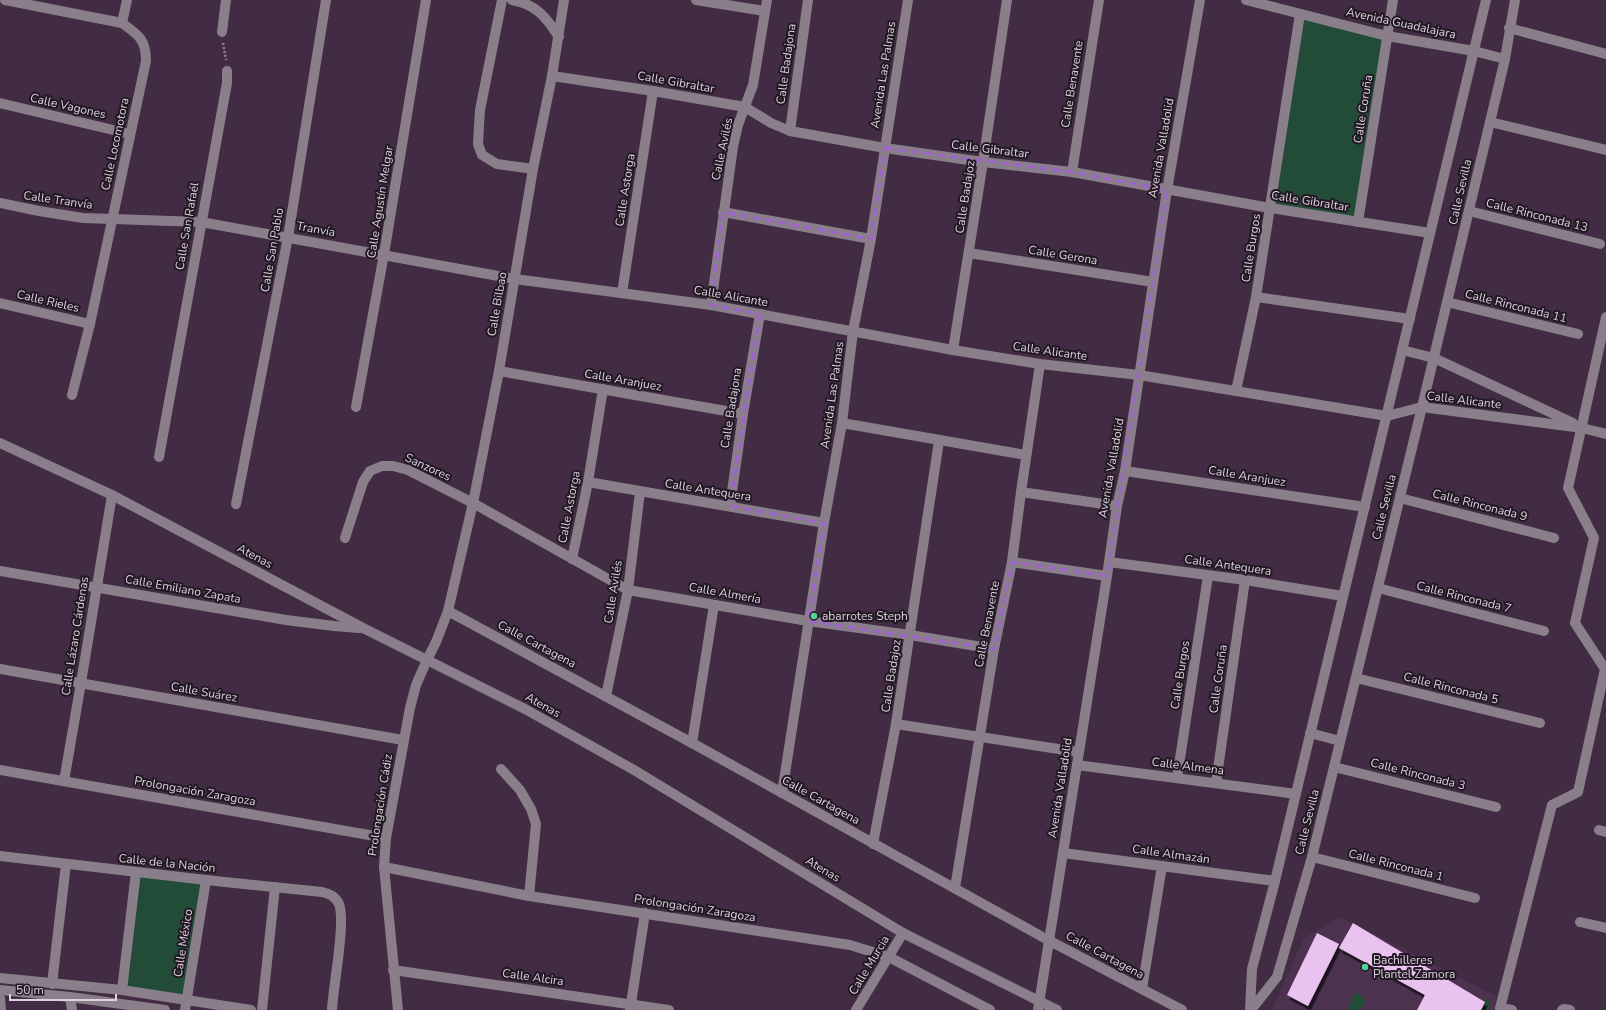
<svg xmlns="http://www.w3.org/2000/svg" width="1606" height="1010" viewBox="0 0 1606 1010" font-family="'Nunito Sans',sans-serif">
<style>
.built{fill:#4c324f}
.green{fill:#234c38}
.building{fill:#eac2ef;filter:url(#shadow)}
.lines{fill:none;stroke-linecap:round;stroke-linejoin:round}
.path{stroke:#907f92;stroke-width:2.5;stroke-dasharray:2 2;stroke-linecap:butt}
.minor{stroke:#897e8a;stroke-width:10}
.marked{fill:none;stroke:#9e66cb;stroke-width:3;stroke-dasharray:8 5;stroke-linejoin:round}
.poi-dot{fill:#4ed399;stroke:#221823;stroke-width:1.5}
.labels{text-anchor:middle;stroke-width:4;stroke-linejoin:round;paint-order:stroke}
.street-label{font-size:12px;fill:#ded1e0;stroke:#221823}
.poi-label{font-size:12px;fill:#ded1e0;stroke:#221823;text-anchor:start}
</style>
<defs>
<filter id="shadow"><feDropShadow dx="2.5" dy="4.5" stdDeviation="0" flood-color="#0009"/></filter>
</defs>
<rect width="100%" height="100%" fill="#412c43"/>
<polygon class="built" points="1340,917 1496,996 1495,1010 1272,1010 1304,938"/>
<g class="green">
<polygon points="1300,14 1387,36 1358,222 1270,208"/>
<polygon points="136,872 206,880 187,1001 122,990"/>
<polygon points="1355,992 1366,1000 1360,1010 1347,1010"/>
<polygon points="1486,998 1490,1000 1489,1010 1481,1010 1485,1002"/>
</g>
<g class="building">
<polygon points="1353,923 1485,1002 1481,1010 1417,1010 1425,995 1339,948"/>
<polygon points="1317,933 1339,944 1308,1006 1287,995"/>
</g>
<g class="lines">
<polyline class="path" points="223,43 226,60"/>
<g class="minor">
<path d="M5,0l117,23c17,12 24,17 24,38l-56,263 -18,71"/>
<polyline points="502,0 480,110 478,144 482,155 497,164 533,169"/>
<path d="M512,0c24,4 34,17 47,37"/>
<polyline points="696,0 765,11"/>
<polyline points="1246,0 1387,36 1474,51 1505,59"/>
<polyline points="122,23 127,0"/>
<polyline points="1509,28 1606,54"/>
<polyline points="222,32 226,0"/>
<polyline points="552,76 653,91 745,107 771,123 790,131 885,148 983,162 1072,172 1270,208 1430,233"/>
<polyline points="0,103 130,134"/>
<polyline points="1490,122 1606,150"/>
<polyline points="790,131 808,0"/>
<polyline points="1072,172 1099,0"/>
<polyline points="0,203 39,211 83,218 201,222 515,279 711,305 953,350 1040,364 1139,375 1387,416 1422,407 1582,428 1606,434"/>
<polyline points="1469,211 1600,244"/>
<polyline points="723,212 871,239"/>
<polyline points="1358,222 1393,0"/>
<polyline points="969,253 1153,282"/>
<polyline points="622,293 653,91"/>
<polyline points="1256,297 1410,319"/>
<polyline points="1447,302 1578,334"/>
<polyline points="0,303 90,324"/>
<polyline points="711,305 733,147 738,125 753,85 767,0"/>
<polyline points="953,350 983,162 1007,0"/>
<polyline points="1402,350 1434,358 1573,423"/>
<polyline points="499,371 743,414"/>
<polyline points="1236,391 1256,297 1300,14"/>
<polyline points="356,407 384,254 426,0"/>
<polyline points="842,423 1026,455"/>
<polyline points="0,443 112,495 363,628 525,709 634,770 903,933 1057,1010"/>
<polyline points="159,457 227,83 227,71"/>
<polyline points="1125,471 1365,507"/>
<polyline points="588,482 824,523"/>
<polyline points="1021,492 1117,506"/>
<polyline points="1400,498 1554,538"/>
<polyline points="236,504 288,237 326,0"/>
<polyline points="730,506 743,414 760,314"/>
<polyline points="345,538 363,482 370,471 382,466 393,466 408,470 473,503 628,590 808,621 910,635 994,649"/>
<polyline points="572,559 588,482 603,389"/>
<polyline points="1012,562 1107,576"/>
<polyline points="1109,562 1245,580 1343,596"/>
<polyline points="0,571 286,620 334,626 359,628"/>
<polyline points="1378,588 1544,631"/>
<polyline points="448,611 692,743 1048,940 1182,1010"/>
<polyline points="0,669 403,740"/>
<polyline points="1356,678 1540,723"/>
<polyline points="606,696 628,590 640,492"/>
<polyline points="896,724 1078,752"/>
<polyline points="1310,733 1340,741"/>
<polyline points="692,743 714,605"/>
<polyline points="1077,765 1296,794"/>
<polyline points="1334,767 1496,807"/>
<polyline points="501,769 520,790 531,809 536,824 529,896"/>
<polyline points="0,770 386,838"/>
<polyline points="1177,778 1208,576"/>
<polyline points="64,781 81,683 112,495"/>
<polyline points="1216,783 1245,580"/>
<polyline points="782,793 824,523 842,423 853,331 871,239 908,0"/>
<polyline points="1599,830 1606,832"/>
<polyline points="873,844 896,724 939,441"/>
<polyline points="1063,853 1275,881"/>
<path d="M0,856l206,24 116,12c8,2 13,4 17,12 7,18 -6,83 -7,106"/>
<polyline points="1312,857 1475,898"/>
<polyline points="384,867 529,896 850,945 889,957 990,1010"/>
<polyline points="955,888 994,649 1012,562 1021,492 1040,364"/>
<polyline points="1580,922 1606,928"/>
<polyline points="393,970 669,1010"/>
<polyline points="0,978 122,990 251,1010"/>
<polyline points="52,984 66,864"/>
<polyline points="1142,989 1162,866"/>
<polyline points="0,990 70,997 165,1010"/>
<polyline points="122,990 136,872"/>
<polyline points="70,997 72,1010"/>
<polyline points="0,998 1,1010"/>
<polyline points="185,1010 206,880"/>
<polyline points="262,1010 275,887"/>
<polyline points="398,1010 384,867 386,838 410,708 416,685 427,660 436,642 448,611 473,503 499,371 533,169 552,76 564,0"/>
<polyline points="630,1010 645,913"/>
<polyline points="856,1010 903,933"/>
<polyline points="1038,1010 1107,576 1117,506 1125,471 1167,190 1200,0"/>
<polyline points="1250,1010 1252,969 1275,881 1486,0"/>
<polyline points="1251,1010 1277,977 1312,857 1422,407 1505,59 1515,0"/>
<polyline points="1512,1010 1500,1008 1552,805 1578,792 1605,669 1575,623 1594,538 1568,488 1606,317"/>
<polyline points="1562,1010 1564,1009 1570,1010"/>
</g>
</g>
<path class="marked" d="M885,148l187,24 95,18 -60,386 -95,-14 -18,87 -186,-28 16,-98 -94,-17 30,-192 -49,-9 12,-93 148,27z"/>
<g class="poi-dot">
<circle cx="814" cy="616" r="4"/>
<circle cx="1365" cy="967" r="4"/>
</g>
<g class="labels">
<g class="street-label">
<text transform="translate(1401 23) rotate(12)" y="4">Avenida Guadalajara</text>
<text transform="translate(786 64) rotate(-82)" y="4">Calle Badajona</text>
<text transform="translate(883 75) rotate(-81)" y="4">Avenida Las Palmas</text>
<text transform="translate(676 82) rotate(10)" y="4">Calle Gibraltar</text>
<text transform="translate(1072 84) rotate(-81)" y="4">Calle Benavente</text>
<text transform="translate(68 106) rotate(13)" y="4">Calle Vagones</text>
<text transform="translate(1363 109) rotate(-81)" y="4">Calle Coruña</text>
<text transform="translate(115 144) rotate(-78)" y="4">Calle Locomotora</text>
<text transform="translate(1161 148) rotate(-80)" y="4">Avenida Valladolid</text>
<text transform="translate(722 149) rotate(-78)" y="4">Calle Avilés</text>
<text transform="translate(990 149) rotate(7)" y="4">Calle Gibraltar</text>
<text transform="translate(625 190) rotate(-81)" y="4">Calle Astorga</text>
<text transform="translate(1460 192) rotate(-77)" y="4">Calle Sevilla</text>
<text transform="translate(965 197) rotate(-81)" y="4">Calle Badajoz</text>
<text transform="translate(58 200) rotate(8)" y="4">Calle Tranvía</text>
<text transform="translate(1310 201) rotate(9)" y="4">Calle Gibraltar</text>
<text transform="translate(380 202) rotate(-81)" y="4">Calle Agustín Melgar</text>
<text transform="translate(1537 215) rotate(14)" y="4">Calle Rinconada 13</text>
<text transform="translate(187 226) rotate(-80)" y="4">Calle San Rafaél</text>
<text transform="translate(316 229) rotate(10)" y="4">Tranvía</text>
<text transform="translate(1251 248) rotate(-81)" y="4">Calle Burgos</text>
<text transform="translate(272 250) rotate(-80)" y="4">Calle San Pablo</text>
<text transform="translate(1063 255) rotate(9)" y="4">Calle Gerona</text>
<text transform="translate(731 296) rotate(10)" y="4">Calle Alicante</text>
<text transform="translate(48 301) rotate(13)" y="4">Calle Rieles</text>
<text transform="translate(497 304) rotate(-80)" y="4">Calle Bilbao</text>
<text transform="translate(1516 306) rotate(14)" y="4">Calle Rinconada 11</text>
<text transform="translate(1050 351) rotate(8)" y="4">Calle Alicante</text>
<text transform="translate(623 380) rotate(10)" y="4">Calle Aranjuez</text>
<text transform="translate(832 395) rotate(-82)" y="4">Avenida Las Palmas</text>
<text transform="translate(1464 400) rotate(7)" y="4">Calle Alicante</text>
<text transform="translate(731 408) rotate(-81)" y="4">Calle Badajona</text>
<text transform="translate(428 467) rotate(25)" y="4">Sanzores</text>
<text transform="translate(1111 468) rotate(-80)" y="4">Avenida Valladolid</text>
<text transform="translate(1247 476) rotate(9)" y="4">Calle Aranjuez</text>
<text transform="translate(708 490) rotate(9)" y="4">Calle Antequera</text>
<text transform="translate(1480 505) rotate(14)" y="4">Calle Rinconada 9</text>
<text transform="translate(569 507) rotate(-79)" y="4">Calle Astorga</text>
<text transform="translate(1384 507) rotate(-76)" y="4">Calle Sevilla</text>
<text transform="translate(255 556) rotate(28)" y="4">Atenas</text>
<text transform="translate(1228 565) rotate(8)" y="4">Calle Antequera</text>
<text transform="translate(183 589) rotate(10)" y="4">Calle Emiliano Zapata</text>
<text transform="translate(613 592) rotate(-81)" y="4">Calle Avilés</text>
<text transform="translate(725 593) rotate(10)" y="4">Calle Almería</text>
<text transform="translate(1464 597) rotate(14)" y="4">Calle Rinconada 7</text>
<text transform="translate(987 624) rotate(-79)" y="4">Calle Benavente</text>
<text transform="translate(75 636) rotate(-81)" y="4">Calle Lázaro Cárdenas</text>
<text transform="translate(537 644) rotate(28)" y="4">Calle Cartagena</text>
<text transform="translate(1180 675) rotate(-81)" y="4">Calle Burgos</text>
<text transform="translate(891 676) rotate(-81)" y="4">Calle Badajoz</text>
<text transform="translate(1218 679) rotate(-82)" y="4">Calle Coruña</text>
<text transform="translate(1451 688) rotate(14)" y="4">Calle Rinconada 5</text>
<text transform="translate(204 692) rotate(10)" y="4">Calle Suárez</text>
<text transform="translate(543 705) rotate(29)" y="4">Atenas</text>
<text transform="translate(1188 766) rotate(7)" y="4">Calle Almena</text>
<text transform="translate(1418 774) rotate(14)" y="4">Calle Rinconada 3</text>
<text transform="translate(1060 788) rotate(-81)" y="4">Avenida Valladolid</text>
<text transform="translate(195 791) rotate(10)" y="4">Prolongación Zaragoza</text>
<text transform="translate(821 800) rotate(29)" y="4">Calle Cartagena</text>
<text transform="translate(380 805) rotate(-81)" y="4">Prolongación Cádiz</text>
<text transform="translate(1307 822) rotate(-76)" y="4">Calle Sevilla</text>
<text transform="translate(1171 854) rotate(8)" y="4">Calle Almazán</text>
<text transform="translate(167 863) rotate(6)" y="4">Calle de la Nación</text>
<text transform="translate(1396 865) rotate(14)" y="4">Calle Rinconada 1</text>
<text transform="translate(823 869) rotate(31)" y="4">Atenas</text>
<text transform="translate(695 908) rotate(9)" y="4">Prolongación Zaragoza</text>
<text transform="translate(183 943) rotate(-81)" y="4">Calle México</text>
<text transform="translate(1105 955) rotate(28)" y="4">Calle Cartagena</text>
<text transform="translate(869 965) rotate(-59)" y="4">Calle Murcia</text>
<text transform="translate(533 977) rotate(8)" y="4">Calle Alcira</text>
</g>
<g class="poi-label">
<text x="822" y="620">abarrotes Steph</text>
<text x="1373" y="964">Bachilleres<tspan x="1373" dy="14">Plantel Zamora</tspan></text>
</g>
</g>
<path d="M10 994v6h106v-6" fill="none" stroke="#ded1e0" stroke-width="2"/>
<text x="16" y="994" font-size="12" fill="#ded1e0" stroke="#221823" stroke-width="3" paint-order="stroke">50 m</text>
</svg>
